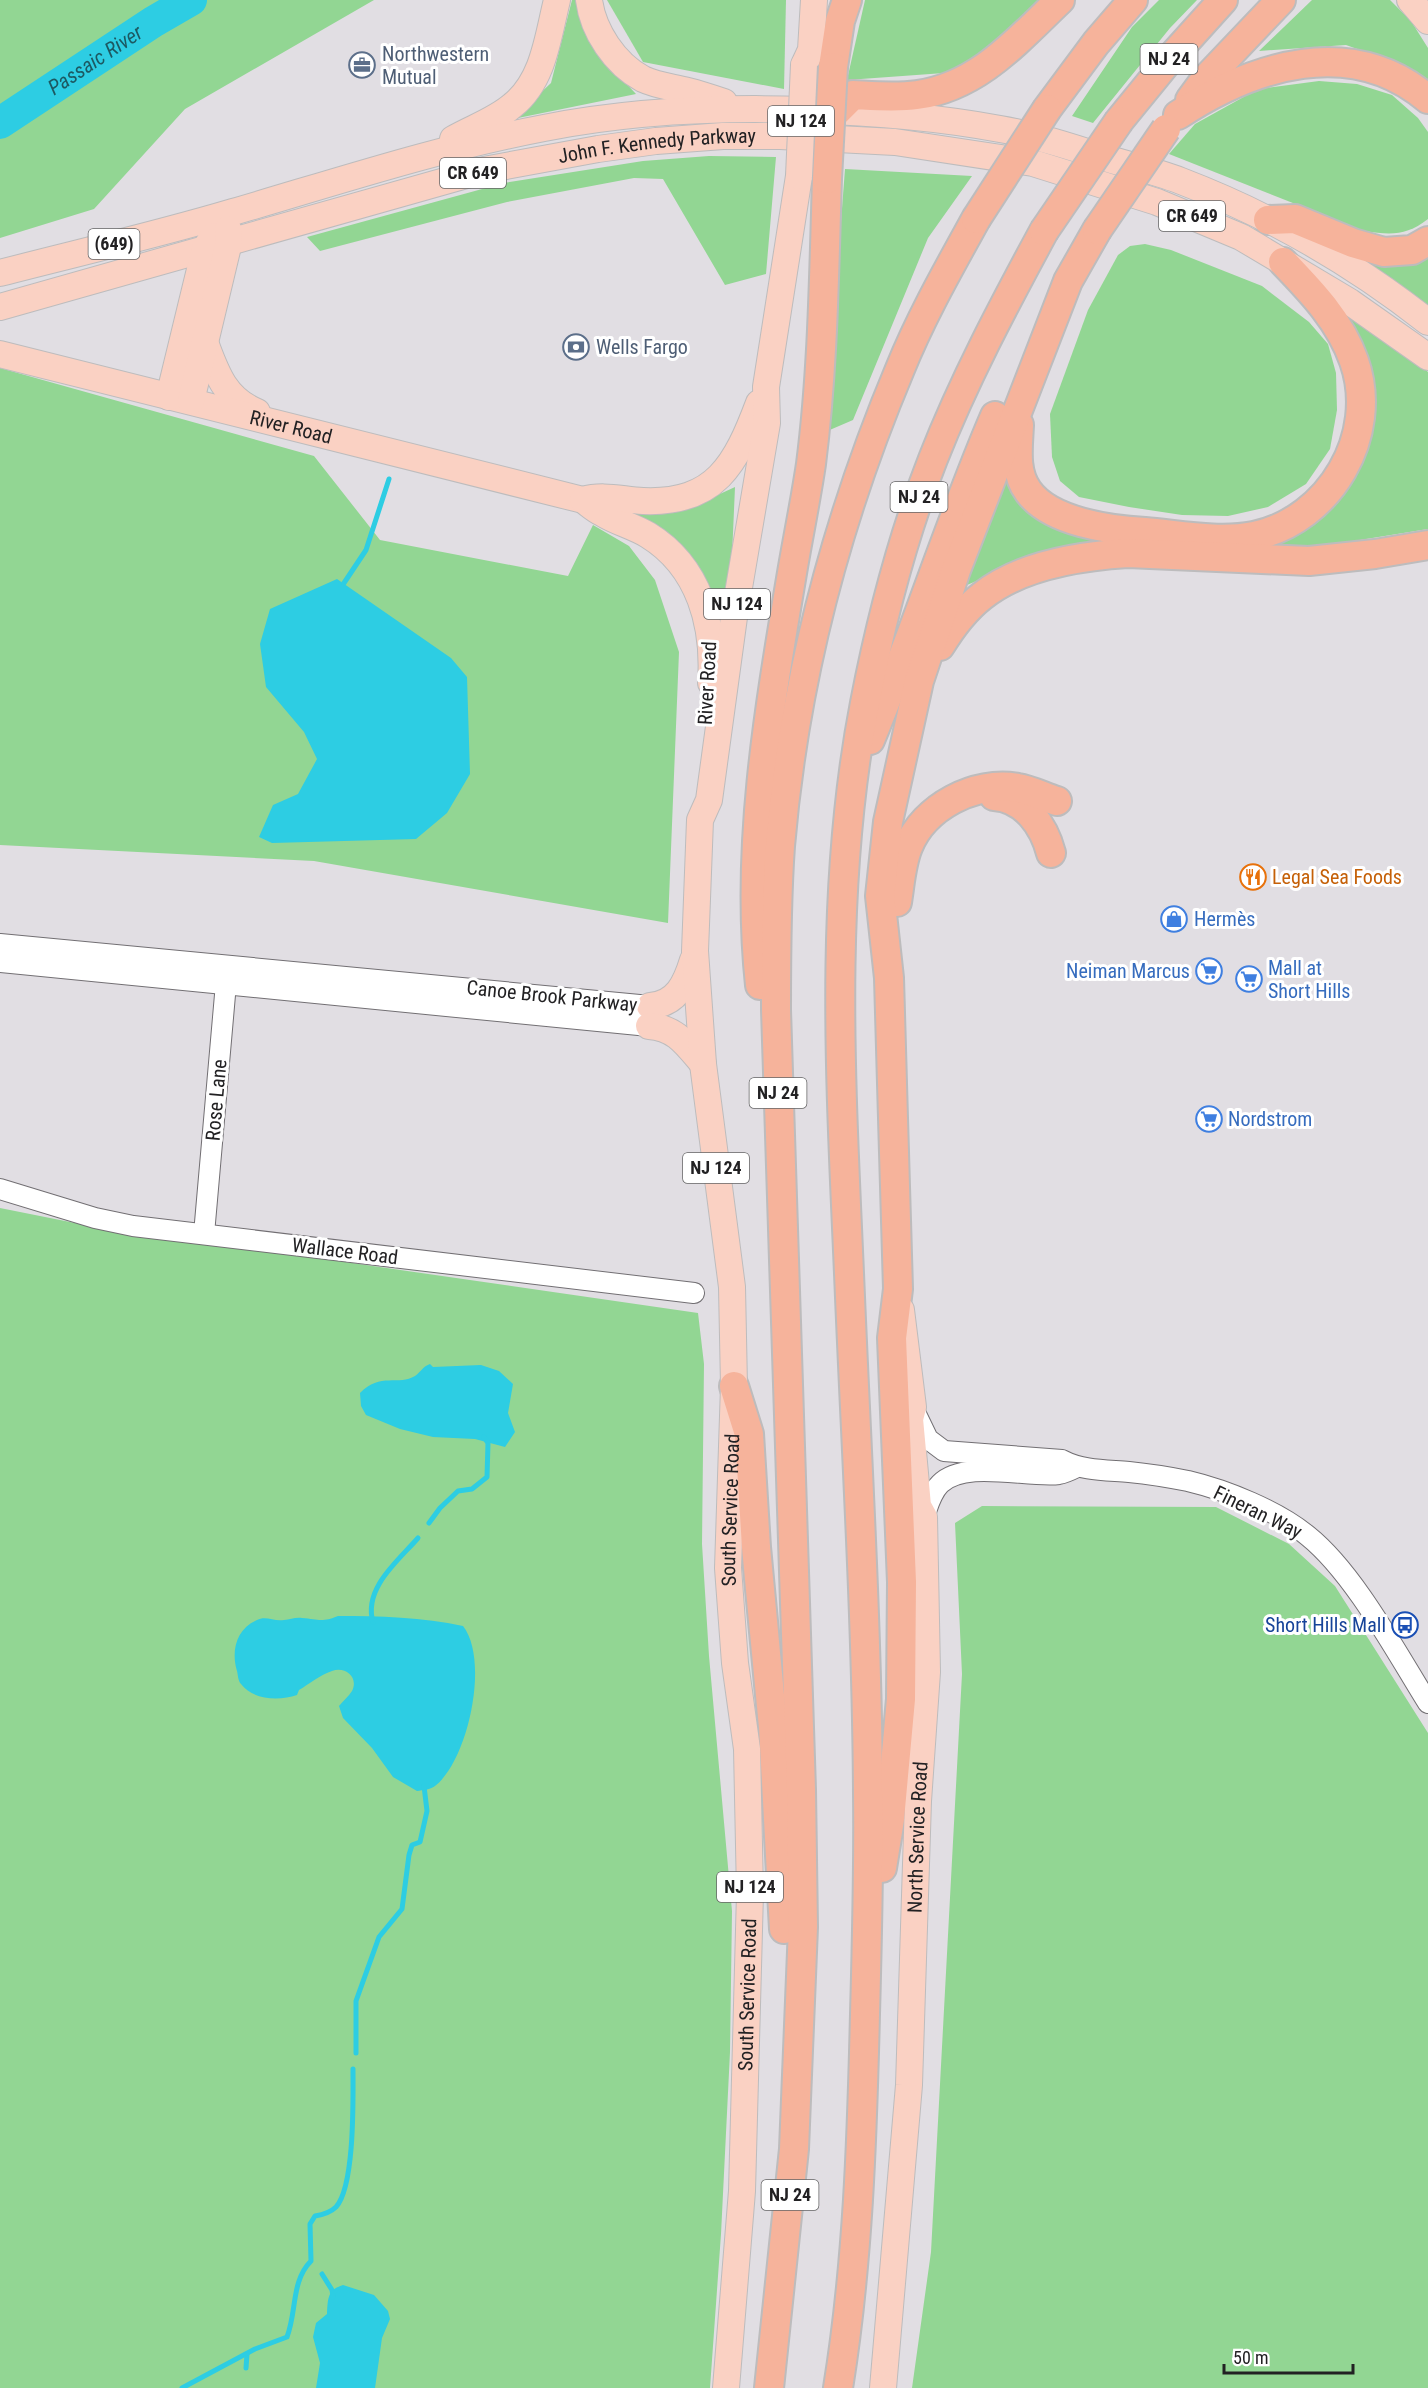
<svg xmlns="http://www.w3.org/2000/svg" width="1428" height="2388" viewBox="0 0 1428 2388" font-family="'Roboto Condensed',sans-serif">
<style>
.green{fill:#92d693}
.water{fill:#2dcde3}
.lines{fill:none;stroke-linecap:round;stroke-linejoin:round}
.stream{stroke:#2dcde3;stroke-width:5}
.river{stroke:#2dcde3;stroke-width:32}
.minor-casing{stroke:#726f73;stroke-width:22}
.major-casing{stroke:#bdbcbd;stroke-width:28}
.highway-casing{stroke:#bdbcbd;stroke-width:32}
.minor{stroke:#fff;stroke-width:20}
.major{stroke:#fad1c3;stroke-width:26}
.highway{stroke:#f6b39b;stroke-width:28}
.major-bridge-casing{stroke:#bdbcbd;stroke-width:28;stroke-linecap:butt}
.highway-bridge-casing{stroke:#bdbcbd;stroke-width:32;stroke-linecap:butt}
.major-bridge{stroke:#fad1c3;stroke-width:26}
.highway-bridge{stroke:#f6b39b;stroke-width:28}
.labels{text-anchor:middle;stroke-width:6;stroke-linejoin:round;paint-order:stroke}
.shield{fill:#fff;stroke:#646465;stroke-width:1.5}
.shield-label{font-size:18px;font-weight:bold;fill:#222123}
.service-label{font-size:20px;fill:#4e5e75;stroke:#fff;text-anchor:start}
.street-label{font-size:20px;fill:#222123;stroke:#fff}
.food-label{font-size:20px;fill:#c56008;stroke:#fff;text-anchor:start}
.shop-label{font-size:20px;fill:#366cbe;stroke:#fff;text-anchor:start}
.transit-label{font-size:20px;fill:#164399;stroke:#fff;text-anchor:end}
.water-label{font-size:21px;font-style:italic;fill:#1c5962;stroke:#fff}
</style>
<rect width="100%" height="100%" fill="#e1dee3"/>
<g class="green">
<polygon points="0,0 374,0 185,109 94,209 0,238"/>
<polygon points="572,0 579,0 594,49 636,94 513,119 551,83"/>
<polygon points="607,0 786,0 784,89 643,62"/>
<polygon points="865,0 1041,0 998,43 958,72 847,80"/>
<polygon points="1159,0 1197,0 1170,28 1093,123 1072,116 1132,27"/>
<polygon points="1312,0 1390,0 1411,21 1428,48 1428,81 1402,65 1346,45 1259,51"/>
<path d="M1319,81l38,3 35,11 26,23 10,14v87c-22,17 -37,16 -64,12l-195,-77 26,-30 63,-35z"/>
<polygon points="709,156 776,157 766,274 725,285 663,179 634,178 507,202 320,251 307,237 504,183 643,161"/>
<polygon points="845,169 972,176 928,238 853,420 825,432"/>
<polygon points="1145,244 1171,250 1262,286 1309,322 1328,344 1336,373 1337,410 1330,449 1306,484 1268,507 1228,516 1182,515 1129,507 1079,497 1060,481 1052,457 1050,414 1088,310 1118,255 1130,246"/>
<polygon points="1428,255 1428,308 1363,262"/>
<polygon points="1354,317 1405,352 1428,372 1428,529 1304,549 1266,550 1305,525 1346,484 1349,321"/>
<polygon points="0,368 314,456 380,540 568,576 593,525 629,546 655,580 679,652 668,923 314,861 0,845"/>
<polygon points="1005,458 1011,478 1130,544 986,577 967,585"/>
<polygon points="735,487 732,556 721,653 661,532 633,513 635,508 696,505"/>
<polygon points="0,1208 75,1223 698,1313 704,1364 702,1544 709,1656 732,1911 730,2052 721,2234 710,2388 0,2388"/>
<polygon points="982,1506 1216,1507 1289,1544 1335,1586 1428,1733 1428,2388 912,2388 931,2252 962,1674 955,1523"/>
</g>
<g class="water">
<polygon points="337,579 451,658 467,677 470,774 447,813 416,839 272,843 259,837 273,805 298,794 317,759 304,732 266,687 260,644 270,609"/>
<path d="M430,1364l3,3 48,-2 18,6 14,13 -5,29 7,19 -10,15 -30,-8 -42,-2 -33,-8 -34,-14 -5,-9 -1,-13c20,-21 39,-7 55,-17 6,-4 7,-9 15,-12z"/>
<path d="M338,1616c41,0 85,1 125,10 27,34 5,135 -28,160 -5,4 -12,4 -18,5l-24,-14 -21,-29 -29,-30 -4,-12c4,-5 10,-10 13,-15 7,-14 -7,-25 -20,-20 -12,4 -23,13 -33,19l-2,5c-18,6 -44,5 -56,-11 -3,-3 -3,-9 -4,-13 -6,-20 -1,-42 20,-51 9,-5 17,2 27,0 6,0 11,-3 18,-2 16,1 19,5 36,-2z"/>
<path d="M343,2285l31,10 14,16 2,8 -8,19 -7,50h-59l4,-25 -7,-26 3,-14 11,-9c1,-15 0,-24 16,-29z"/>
</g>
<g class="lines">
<g class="stream">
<polyline points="344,583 366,550 389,479"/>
<polyline points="429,1523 440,1508 458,1491 472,1489 487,1477 488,1443 484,1437"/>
<path d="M373,1622c-10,-34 26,-62 45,-84"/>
<polyline points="356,2053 356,2001 379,1937 402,1909 409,1855 412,1845 420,1842 427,1811 424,1786"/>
<polyline points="322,2274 332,2290 333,2297"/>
<polyline points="246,2368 247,2354"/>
<path d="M182,2388l73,-39 32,-12c10,-26 4,-56 24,-76l-1,-37 5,-8c6,-1 16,-4 21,-9 19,-21 17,-109 17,-138"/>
</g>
<path class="river" id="s1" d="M0,123l153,-101 38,-22"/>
<g class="minor-casing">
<g id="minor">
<polyline points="0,944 650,1006 649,1026 0,962"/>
<polyline points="0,1189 95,1218 133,1226 694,1293"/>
<polyline points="204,1234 227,972"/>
<path d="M914,1410l14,29 16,12 118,9c21,11 44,10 67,12 20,2 39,5 59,9 38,9 90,30 120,55 46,37 88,116 120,167"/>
<path d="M924,1517c4,-11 7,-24 16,-33 24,-25 88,-6 119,-10 6,-1 12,-4 18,-7"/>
</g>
</g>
<g class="major-casing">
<g id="major">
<path d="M589,0c4,31 26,64 54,79 15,7 30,8 45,12 12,3 24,7 36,11"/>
<polyline points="1410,0 1428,21"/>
<polyline points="804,65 811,50 814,0"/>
<path d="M453,139c19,-11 43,-19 60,-34 31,-25 35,-69 44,-105"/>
<path d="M0,273c77,-20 156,-38 233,-61 103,-30 206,-64 311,-84 87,-17 175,-21 262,-18 65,2 130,7 194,19 35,6 69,17 102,28 26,8 53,14 79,24 89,34 172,82 247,141"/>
<path id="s2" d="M0,307l484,-137 114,-21 58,-8 67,-5h57l115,6 138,21 124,39 84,35 109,65 78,55"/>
<path d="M206,345c11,30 20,54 51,67"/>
<path id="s3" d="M0,354l583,146c6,4 12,10 19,13 14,9 31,13 46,22 52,32 67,91 63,148"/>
<polyline points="169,397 205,249 213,236"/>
<polyline points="191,401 229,242 228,229"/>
<path d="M583,500c21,-6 39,0 60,1 73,3 93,-37 116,-98"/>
<path d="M650,1006c27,-2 36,-23 43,-46"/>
<path d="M649,1026c27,2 37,18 54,38"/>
<path id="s4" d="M726,2388l16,-197 8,-298 -3,-144 -12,-86 -7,-95 6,-182 -2,-99 -29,-223 -8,-113 5,-131 9,-20 25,-183 33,-194 -1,-36 33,-211"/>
<path id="s5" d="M883,2388l26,-303 9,-284 9,-129 -3,-155 -6,-11 -8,-87 3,-12 -12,-97"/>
</g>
</g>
<g class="highway-casing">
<g id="highway">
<polyline points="833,67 840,21 847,0"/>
<polyline points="1190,100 1204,81 1281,0"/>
<polyline points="1047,109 1096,43 1133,0"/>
<path d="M837,111l16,-16c21,1 43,3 64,0 61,-8 101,-55 143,-95"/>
<path d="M1178,115c76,-50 173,-81 250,-16"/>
<polyline points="1119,121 1168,61 1223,0"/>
<polyline points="1268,220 1295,219 1353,243 1384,252 1412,250 1428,241"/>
<path d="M1019,425c-1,22 -5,47 9,66 22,31 82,39 117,41 35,3 74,11 109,4 76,-16 126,-101 100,-175 -14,-40 -43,-70 -71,-99"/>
<path d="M940,646c11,-18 24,-36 42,-50 39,-31 97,-40 146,-43l181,8 66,-7 53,-9"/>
<path d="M870,740c45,-107 79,-217 125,-324"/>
<path d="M994,796c31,2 50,30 57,57"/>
<path d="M897,902c3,-18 4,-38 11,-55 16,-40 67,-67 110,-59 13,2 26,9 39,13"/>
<path d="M760,985c-15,-140 10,-281 33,-418 6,-35 13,-69 18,-103 12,-94 13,-190 16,-285"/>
<polyline points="734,1386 749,1434 756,1547 773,1727 784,1929"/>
<polyline points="882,1868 890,1819 901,1699 902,1582 892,1338 898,1289 893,1118 889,978 880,896 888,822 919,681 956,570 1068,281 1097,230"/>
<path d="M769,2388l25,-239 9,-222 -2,-137 -25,-780c0,-55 0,-109 4,-164 14,-164 56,-325 120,-477 21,-52 49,-101 76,-150"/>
<path d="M838,2388c20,-123 24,-249 27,-374 2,-73 4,-147 3,-221 -1,-165 -11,-331 -18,-496 -8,-197 -23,-398 15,-594 16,-83 37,-165 68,-244 31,-79 71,-154 111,-228"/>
</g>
</g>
<use href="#minor" class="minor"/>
<use href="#major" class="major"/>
<use href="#highway" class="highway"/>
<g class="major-bridge-casing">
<polyline id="major-bridge" points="799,176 804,65"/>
</g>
<g class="highway-bridge-casing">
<g id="highway-bridge">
<polyline points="827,179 833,67"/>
<polyline points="976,219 1047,109"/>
<polyline points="1097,230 1166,129"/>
<polyline points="1044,231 1119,121"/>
</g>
</g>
<use href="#major-bridge" class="major-bridge"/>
<use href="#highway-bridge" class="highway-bridge"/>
</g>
<defs>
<g id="office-ring" transform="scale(1.35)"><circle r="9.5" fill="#fff" stroke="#5c6f8a" stroke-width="1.5"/><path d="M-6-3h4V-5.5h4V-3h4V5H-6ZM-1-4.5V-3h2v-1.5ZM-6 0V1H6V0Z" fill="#5c6f8a"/></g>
<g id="bank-ring" transform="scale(1.35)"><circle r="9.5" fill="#fff" stroke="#5c6f8a" stroke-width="1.5"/><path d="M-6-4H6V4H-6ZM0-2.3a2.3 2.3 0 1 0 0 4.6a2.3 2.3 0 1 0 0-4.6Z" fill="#5c6f8a"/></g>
<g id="restaurant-ring" transform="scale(1.35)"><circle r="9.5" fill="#fff" stroke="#e8710a" stroke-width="1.5"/><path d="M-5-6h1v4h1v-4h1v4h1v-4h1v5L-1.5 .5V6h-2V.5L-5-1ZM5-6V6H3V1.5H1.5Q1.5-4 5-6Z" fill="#e8710a"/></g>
<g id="shop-ring" transform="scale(1.35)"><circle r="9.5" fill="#fff" stroke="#3f7fe0" stroke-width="1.5"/><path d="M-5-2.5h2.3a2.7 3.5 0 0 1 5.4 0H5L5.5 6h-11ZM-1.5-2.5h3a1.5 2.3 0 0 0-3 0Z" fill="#3f7fe0"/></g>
<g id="supermarket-ring" transform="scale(1.35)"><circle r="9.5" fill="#fff" stroke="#3f7fe0" stroke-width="1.5"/><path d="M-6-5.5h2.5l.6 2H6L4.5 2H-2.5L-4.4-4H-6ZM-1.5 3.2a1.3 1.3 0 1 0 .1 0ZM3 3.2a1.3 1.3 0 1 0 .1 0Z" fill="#3f7fe0"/></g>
<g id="bus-ring" transform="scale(1.35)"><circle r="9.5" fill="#fff" stroke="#1a4fb4" stroke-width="1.5"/><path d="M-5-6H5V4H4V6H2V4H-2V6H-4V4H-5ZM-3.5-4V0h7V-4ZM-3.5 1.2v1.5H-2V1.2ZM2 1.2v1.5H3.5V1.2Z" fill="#1a4fb4"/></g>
</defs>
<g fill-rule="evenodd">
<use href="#office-ring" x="362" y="65"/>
<use href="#bank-ring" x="576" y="347"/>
<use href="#restaurant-ring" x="1253" y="877"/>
<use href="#shop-ring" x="1174" y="919"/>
<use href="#supermarket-ring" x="1209" y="971"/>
<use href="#supermarket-ring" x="1249" y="979"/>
<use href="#supermarket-ring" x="1209" y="1119"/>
<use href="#bus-ring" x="1405" y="1625"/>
</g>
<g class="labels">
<g class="shield">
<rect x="1140.5" y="44" width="57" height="30" rx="4.5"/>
<rect x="768" y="106" width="66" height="30" rx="4.5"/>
<rect x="440" y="158" width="66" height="30" rx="4.5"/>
<rect x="1159" y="201" width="66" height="30" rx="4.5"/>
<rect x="88.5" y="229" width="51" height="30" rx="4.5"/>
<rect x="890.5" y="482" width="57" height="30" rx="4.5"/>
<rect x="704" y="589" width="66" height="30" rx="4.5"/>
<rect x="749.5" y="1078" width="57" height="30" rx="4.5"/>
<rect x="683" y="1153" width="66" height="30" rx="4.5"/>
<rect x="717" y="1872" width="66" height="30" rx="4.5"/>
<rect x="761.5" y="2180" width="57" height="30" rx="4.5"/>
</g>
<g class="shield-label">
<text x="1169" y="65">NJ 24</text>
<text x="801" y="127">NJ 124</text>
<text x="473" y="179">CR 649</text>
<text x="1192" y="222">CR 649</text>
<text x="114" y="250">(649)</text>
<text x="919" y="503">NJ 24</text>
<text x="737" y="610">NJ 124</text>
<text x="778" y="1099">NJ 24</text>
<text x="716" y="1174">NJ 124</text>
<text x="750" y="1893">NJ 124</text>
<text x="790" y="2201">NJ 24</text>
</g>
<g class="service-label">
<text x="382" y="61">Northwestern<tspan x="382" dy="23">Mutual</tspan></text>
<text x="596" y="354">Wells Fargo</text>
</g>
<g class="street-label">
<text dy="7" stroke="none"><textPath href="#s2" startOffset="678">John F. Kennedy Parkway</textPath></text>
<text dy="7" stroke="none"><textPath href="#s3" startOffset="300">River Road</textPath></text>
<text transform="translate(707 683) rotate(-87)" y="7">River Road</text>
<text transform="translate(552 996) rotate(6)" y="7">Canoe Brook Parkway</text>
<text transform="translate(216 1100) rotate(-85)" y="7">Rose Lane</text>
<text transform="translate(345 1251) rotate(7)" y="7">Wallace Road</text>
<text dy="7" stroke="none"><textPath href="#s4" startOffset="880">South Service Road</textPath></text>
<text transform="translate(1258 1512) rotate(26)" y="7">Fineran Way</text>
<text dy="7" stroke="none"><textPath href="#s5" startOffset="552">North Service Road</textPath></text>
<text dy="7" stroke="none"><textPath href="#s4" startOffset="394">South Service Road</textPath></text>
</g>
<g class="food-label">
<text x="1272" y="884">Legal Sea Foods</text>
</g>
<g class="shop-label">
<text x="1194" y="926">Hermès</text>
<text x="1268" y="975">Mall at<tspan x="1268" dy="23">Short Hills</tspan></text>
<text x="1190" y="978" text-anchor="end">Neiman Marcus</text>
<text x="1228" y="1126">Nordstrom</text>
</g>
<g class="transit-label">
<text x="1386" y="1632">Short Hills Mall</text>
</g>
<g class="water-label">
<text dy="7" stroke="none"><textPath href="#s1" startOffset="114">Passaic River</textPath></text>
</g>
</g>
<path d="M1224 2364v9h129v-9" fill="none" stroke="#222123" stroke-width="3"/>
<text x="1233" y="2364" font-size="18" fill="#222123" stroke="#ffffff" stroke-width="4.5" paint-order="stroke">50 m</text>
</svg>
